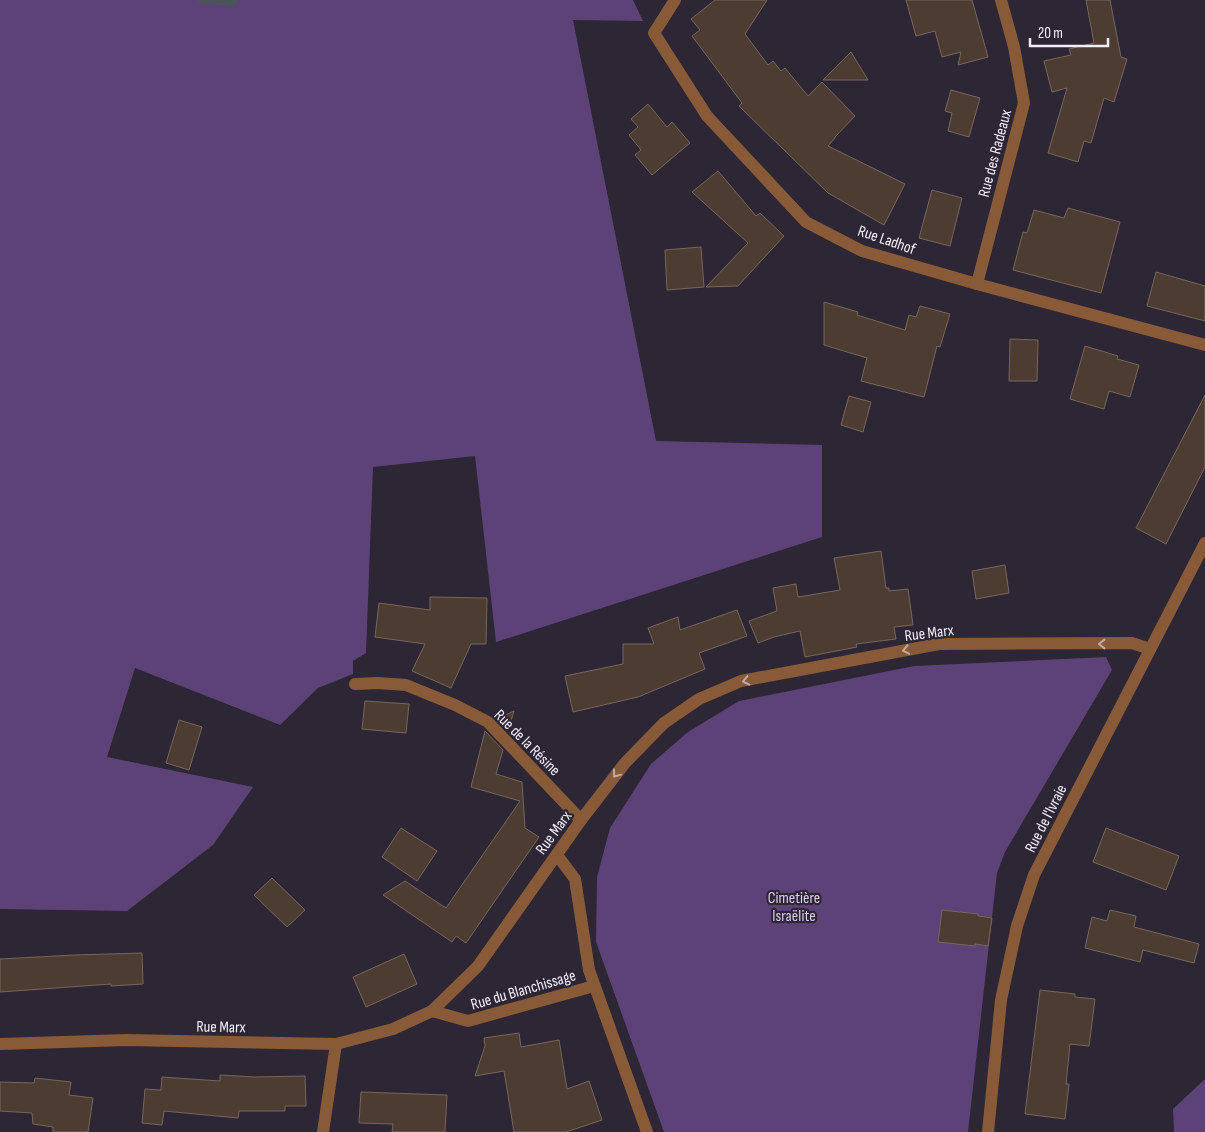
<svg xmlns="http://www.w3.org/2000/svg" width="1205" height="1132" viewBox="0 0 1205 1132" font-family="'Sofia Sans Condensed',sans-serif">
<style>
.green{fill:#5d4278}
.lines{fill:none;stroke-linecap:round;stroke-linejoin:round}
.stream{stroke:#4b545a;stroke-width:8}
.building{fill:#4c3c32;stroke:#78665c}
.minor{stroke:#885a38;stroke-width:12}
.oneway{stroke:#c2aba2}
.labels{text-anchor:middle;stroke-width:4.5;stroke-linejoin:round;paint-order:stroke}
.street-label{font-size:16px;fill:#f2eef8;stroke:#2d2635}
.park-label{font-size:16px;fill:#deccf3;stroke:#2d2635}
</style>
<rect width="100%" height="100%" fill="#2d2635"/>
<g class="green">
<polygon points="0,0 633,0 643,21 573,20 656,441 822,445 822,537 496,642 475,456 373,467 366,653 353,661 353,674 318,688 280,725 135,668 107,757 253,787 213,845 127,911 0,909"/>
<polygon points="1106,657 1112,670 1005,852 997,873 968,1132 664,1132 596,942 597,877 610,828 651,764 688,732 739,701 914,666"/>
<polygon points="1205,1079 1205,1132 1174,1132 1173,1109"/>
</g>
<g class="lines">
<polyline class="stream" points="202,0 232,2 234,0"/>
</g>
<g class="building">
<polygon points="715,0 767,0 745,34 768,65 773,61 781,71 785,68 808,96 822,82 855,116 835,137 835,138 828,146 905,184 884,225 828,193 739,106 742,103 692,36 700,30 691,19"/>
<polygon points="906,0 972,0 988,57 958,65 961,52 942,57 935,31 916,36"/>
<polygon points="1086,0 1110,0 1121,57 1127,59 1114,102 1104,98 1091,143 1084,141 1078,162 1048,153 1067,88 1052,92 1044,61 1071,55 1069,49 1094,43"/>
<polygon points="851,52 868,80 823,80"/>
<polygon points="951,90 980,98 969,137 948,131 952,113 945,111"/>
<polygon points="648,104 667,127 672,122 690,143 652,175 635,155 641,150 629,135 638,127 631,119"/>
<polygon points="718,171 756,216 760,213 784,236 738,286 706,287 748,243 692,192"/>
<polygon points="932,190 962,198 950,246 919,238"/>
<polygon points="1068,208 1120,222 1101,293 1013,270 1023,232 1027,233 1034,210 1064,218"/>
<polygon points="701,247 704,287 667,290 665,250"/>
<polygon points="1156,272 1205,286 1205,321 1147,306"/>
<polygon points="824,302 858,312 857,315 905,330 909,315 916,317 920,306 950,314 940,347 937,346 924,397 861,381 867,358 824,345"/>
<polygon points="1010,339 1038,340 1037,381 1009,381"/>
<polygon points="1085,346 1118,356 1117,359 1139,365 1130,397 1109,391 1104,409 1070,399"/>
<polygon points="1205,395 1205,467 1166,544 1136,528"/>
<polygon points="849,396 871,402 863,432 841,425"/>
<polygon points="881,551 886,588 889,588 889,591 908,589 913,625 894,627 896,639 856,644 857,647 805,657 800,631 774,637 758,643 749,621 777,611 773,588 796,584 798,597 840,590 834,558"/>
<polygon points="1005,565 1009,593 976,599 972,571"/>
<polygon points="430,597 487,598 486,644 471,644 451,688 412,671 425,644 375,637 379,603 430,610"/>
<polygon points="737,610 747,636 699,653 705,669 638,697 573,712 565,676 623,664 623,644 654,644 648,628 678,617 680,630"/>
<polygon points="365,701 409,704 406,733 362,729"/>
<polygon points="514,711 508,731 497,719"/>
<polygon points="179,720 202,727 189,770 166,763"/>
<polygon points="485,731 503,750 496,774 522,782 525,828 539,837 466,943 456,936 452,942 383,895 405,881 446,908 520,801 471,787"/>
<polygon points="401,828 437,851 417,881 382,857"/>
<polygon points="1106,828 1179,856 1166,890 1093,862"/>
<polygon points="272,878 305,910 287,927 254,895"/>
<polygon points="942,910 978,914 978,916 992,918 988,946 975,944 975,946 938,942"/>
<polygon points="1110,910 1136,916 1134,927 1199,944 1194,963 1143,950 1140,962 1085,948 1092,917 1107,921"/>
<polygon points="142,953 143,984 111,986 111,984 0,992 0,959 75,955"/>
<polygon points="404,954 417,984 366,1007 353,977"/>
<polygon points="1040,990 1075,994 1075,997 1095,999 1089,1046 1070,1044 1066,1084 1069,1084 1065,1119 1025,1114"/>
<polygon points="519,1033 521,1047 559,1040 567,1089 589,1081 602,1120 566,1132 514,1132 504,1071 475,1076 485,1046 484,1038"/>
<polygon points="220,1075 254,1077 305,1076 306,1106 285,1106 285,1111 239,1111 238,1118 164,1111 162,1125 142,1123 145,1089 161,1090 162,1077 220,1081"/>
<polygon points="35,1078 71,1082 69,1095 93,1098 88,1132 53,1132 53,1127 33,1124 32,1113 0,1111 0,1082 34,1083"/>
<polygon points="361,1092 447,1095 445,1132 392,1132 393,1124 359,1123"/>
</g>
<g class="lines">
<g class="minor">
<polyline points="675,0 654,33 707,116 806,222 862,251 977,284 1205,345"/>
<polyline points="977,284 1024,103 1014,47 1001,0"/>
<polyline points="355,684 378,683 406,685 455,705 488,722 581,820"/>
<polyline points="557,855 575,879 589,970 647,1132"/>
<polyline points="432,1011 468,1021 594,986"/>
<polyline points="0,1044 126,1040 336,1044 393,1029 432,1011 478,966 581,820 625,763 664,723 699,699 741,681 939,644 1132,643 1150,649"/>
<polyline points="323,1132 336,1044"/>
<polyline points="988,1132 1001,1000 1017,926 1034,875 1205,543"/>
</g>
</g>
<defs><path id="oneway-chevron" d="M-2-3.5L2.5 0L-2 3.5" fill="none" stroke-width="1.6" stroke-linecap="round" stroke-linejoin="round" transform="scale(1.25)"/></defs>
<g class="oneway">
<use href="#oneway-chevron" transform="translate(1102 644) rotate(180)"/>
<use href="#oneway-chevron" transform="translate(906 650) rotate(169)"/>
<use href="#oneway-chevron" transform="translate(746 681) rotate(167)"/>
<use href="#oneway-chevron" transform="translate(616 774) rotate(127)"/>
</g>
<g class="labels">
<g class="street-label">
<text transform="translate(994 153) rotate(-75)" y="6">Rue des Radeaux</text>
<text transform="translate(887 239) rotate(19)" y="6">Rue Ladhof</text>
<text transform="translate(929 632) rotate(-7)" y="6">Rue Marx</text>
<text transform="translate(528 742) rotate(45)" y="6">Rue de la Résine</text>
<text transform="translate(1045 818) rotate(-63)" y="6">Rue de l'Ivraie</text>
<text transform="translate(553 832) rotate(-54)" y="6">Rue Marx</text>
<text transform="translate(523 989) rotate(-16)" y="6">Rue du Blanchissage</text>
<text transform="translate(221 1026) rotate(1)" y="6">Rue Marx</text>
</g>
<g class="park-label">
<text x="794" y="903">Cimetière<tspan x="794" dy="18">Israëlite</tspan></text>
</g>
</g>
<path d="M1030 38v8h78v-8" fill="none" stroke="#f2eef8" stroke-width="2.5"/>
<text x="1038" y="38" font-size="15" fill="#f2eef8" stroke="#2d2635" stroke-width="4" paint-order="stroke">20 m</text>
</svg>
